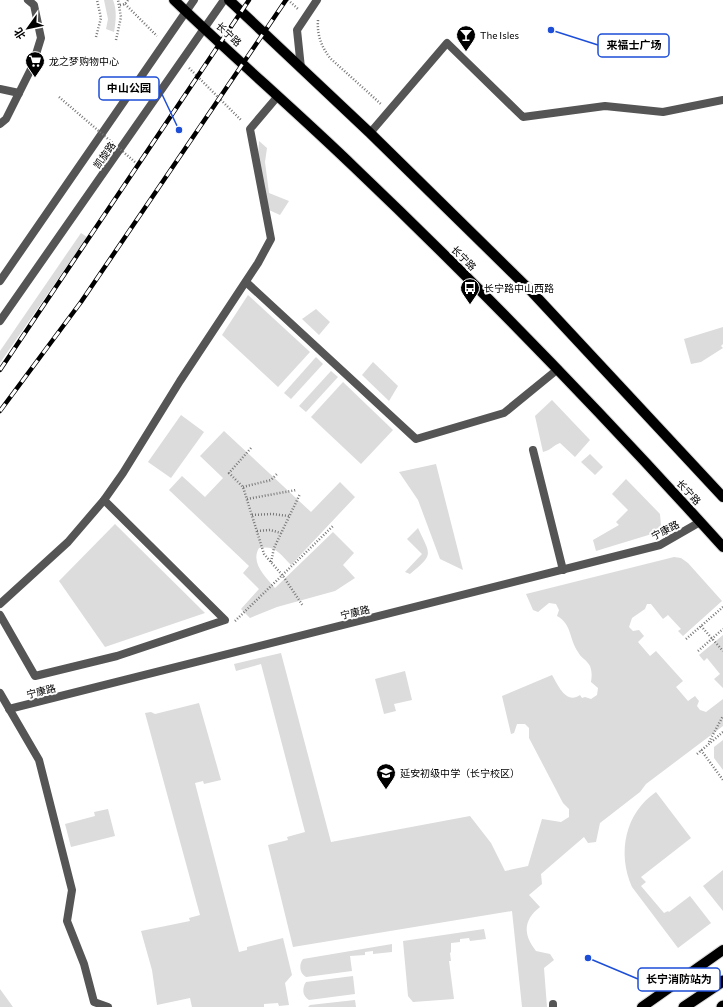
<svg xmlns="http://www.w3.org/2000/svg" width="723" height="1007" viewBox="0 0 723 1007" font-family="Commissioner,'Noto Sans SC',sans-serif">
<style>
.green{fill:#dcdcdc}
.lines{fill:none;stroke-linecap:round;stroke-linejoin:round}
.primary-casing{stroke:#dbdbdb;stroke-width:12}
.trunk-casing{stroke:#dbdbdb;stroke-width:13}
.path{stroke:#777;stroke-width:2.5;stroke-dasharray:1 2;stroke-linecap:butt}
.service{stroke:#555;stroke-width:8}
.pedestrian{stroke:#555;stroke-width:8}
.minor{stroke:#555;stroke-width:8}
.tertiary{stroke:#555;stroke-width:8}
.primary{stroke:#000;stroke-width:10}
.trunk{stroke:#000;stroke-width:11}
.rail-casing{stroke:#000;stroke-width:4.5}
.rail{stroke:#fff;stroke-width:3;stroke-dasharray:9;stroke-linecap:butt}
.path-bridge{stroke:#777;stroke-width:2.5;stroke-dasharray:1 2;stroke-linecap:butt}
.labels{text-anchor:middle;stroke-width:4;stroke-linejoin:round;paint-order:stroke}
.street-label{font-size:10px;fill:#000;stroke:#fff}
.poi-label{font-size:10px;fill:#000;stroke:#fff;text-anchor:start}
.leader{fill:none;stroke:#1d4ed8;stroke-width:1.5}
.callout-dot{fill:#1d4ed8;stroke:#fff;stroke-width:1.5}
.callout{fill:#fff;stroke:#1d4ed8;stroke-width:1.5}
.callout-label{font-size:11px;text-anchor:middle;font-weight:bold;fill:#000}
</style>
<rect width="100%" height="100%" fill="#fff"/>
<g class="green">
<path d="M104,0h9c4,10 3,21 1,32l-8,-3 2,-10z"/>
<polygon points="259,141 267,148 265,162 269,193 289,201 280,215 269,210 258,156"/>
<polygon points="81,233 87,237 0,363 0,351"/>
<polygon points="248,295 310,352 278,387 222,335"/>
<polygon points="316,309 330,322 319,335 302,319"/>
<polygon points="723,327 723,344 721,346 723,348 701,362 691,364 684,339"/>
<polygon points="316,357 323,364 291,399 284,393"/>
<polygon points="373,362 398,386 389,401 362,375"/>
<polygon points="331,371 338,377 306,412 299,406"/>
<polygon points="343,382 393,430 361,464 311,417"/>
<path d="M552,400l38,40 -15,17 -15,-14c-7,2 -8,7 -17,9l-8,-36z"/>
<polygon points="181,415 204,432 171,478 148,462"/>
<path d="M224,431l87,81 29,-30 15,15 -64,68c-11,-11 -15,-20 -32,-17 -9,15 7,29 16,40l58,-56 21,21 -11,12 12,13 -20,13 -58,16 -27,11 -9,-9 18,-20 -16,-16 6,-7 -80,-76 13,-14 23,21 18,-19 -23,-22z"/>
<polygon points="590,454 603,467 595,475 581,462"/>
<polygon points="436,464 463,570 440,559 418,500 399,472"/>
<polygon points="626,479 660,514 661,525 655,533 596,551 593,540 619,525 616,522 628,510 612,494"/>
<polygon points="115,524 205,613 105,647 59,581"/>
<path d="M418,528c13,28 16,26 -8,46l-5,-2 17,-18 -15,-15z"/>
<path d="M674,557l7,1 7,5 34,38 -39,35 -5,-5 3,-2 -13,-14 -5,4 -12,-15h-4l-2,5 -13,9 -3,9 4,4 6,-1 5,6 -6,6 12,14 6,-5 27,30 -7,6 12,14 7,-5 4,5 -2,5 3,4 6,2 17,-13v27l-77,58 -6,8 -40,31 -4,19 -8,1 -4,-6 -43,37 1,10 -13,11 11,12c-17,13 -17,28 -4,44l14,3 4,6 -10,8 3,39h-25l-10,-96 -219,36 -25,-102 20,-5 -1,-3 18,-5 -44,-168 -25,7 -2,-7 47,-11 50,189 139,-26 21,27 14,28 23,-5 14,-47 19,3 8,-5v-8l-6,-6 -34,-65v-10l-4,-4h-8l-3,9 -3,1 -9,-38 50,-21c6,10 14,30 28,20l2,3 3,-1 6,2 6,-4 1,-7 -7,-6c1,-6 1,-10 -1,-16 -3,-6 -9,-8 -12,-14 -9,-13 -6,-28 -21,-36l2,-6 -3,-6 -7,-1 -11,9 -5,-2 -7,-16z"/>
<polygon points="723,635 723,688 714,679 720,674 707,658 704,661 699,655"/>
<polygon points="405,671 412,700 394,704 396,711 384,714 375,679"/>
<polygon points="199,703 221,780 204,784 203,781 195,783 239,952 247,950 247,947 283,938 292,975 285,983 289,1005 279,1006 278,1003 264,1004 264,1007 192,1007 190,998 157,1005 152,970 141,931 190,921 189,918 200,915 145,713 151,712 155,714"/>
<polygon points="723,740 723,770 714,758 714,747"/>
<path d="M656,792l35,46 -50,39 5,5 -5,4 23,27 4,-2 1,1 21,-16 21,27 -33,25 -46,-61c-15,-34 -7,-74 24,-95z"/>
<polygon points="108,809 115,836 71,847 65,824 95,816 94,812"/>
<polygon points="723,870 723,911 703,886"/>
<polygon points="484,929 486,939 470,941 469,938 460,939 460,942 451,943 451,952 450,953 451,961 449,961 454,999 413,1002 408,996 403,941"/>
<path d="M392,944v8l-19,2v-3l-8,1v3l-15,1 2,15 -46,6c-7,-4 -7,-13 -3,-18z"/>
<path d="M353,976l2,18 -46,6c-7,-4 -7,-12 -3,-18z"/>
<polygon points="0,989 13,1007 0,1007"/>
<polygon points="355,1000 356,1007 308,1007 310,1005"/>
</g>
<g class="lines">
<g class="primary-casing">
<g id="primary">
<path d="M174,0c59,57 121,110 180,167 128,122 251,249 369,380"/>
<polyline points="229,0 370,133 532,292 723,497"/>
<polyline points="642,1007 723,950"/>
</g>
</g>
<g class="trunk-casing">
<g id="trunk">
<polyline points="684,1007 723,981"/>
<polyline points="722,1007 723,1006"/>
</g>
</g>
<g class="path">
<polyline points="288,0 298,9"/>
<polyline points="125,4 157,36"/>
<polyline points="120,5 125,4 128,0"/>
<path d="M318,20c-1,15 3,26 12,38l52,47"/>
<polyline points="96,37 101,18 97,0"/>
<polyline points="116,40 121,17 118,0"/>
<polyline points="189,68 242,121"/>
<polyline points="251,448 229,473 243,487 264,554 283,576 303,606"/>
<polyline points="243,487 271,480 278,473"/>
<polyline points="247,499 296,490"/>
<polyline points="252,515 272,514 289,516"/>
<polyline points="257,531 270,530 281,533"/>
<polyline points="271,562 274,548 300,494"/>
<polyline points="235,621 334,525"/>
<polyline points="701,626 723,651"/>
<polyline points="686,639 723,607"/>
<polyline points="698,651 723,629"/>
<polyline points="709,742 723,716"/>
<polyline points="701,750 723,780"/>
<polyline points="697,754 723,732"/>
</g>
<g class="service">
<polyline points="370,133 447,43 523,117 605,106 663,112 723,100"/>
<polyline points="533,450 563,570"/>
<polyline points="0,693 39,760 72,890 67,921 84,964 94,1002 108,1007"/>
<polyline points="553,1004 553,1007"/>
</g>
<g class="pedestrian">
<polyline points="0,89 19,93"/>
<polyline points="0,124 6,119 32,67 41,38 34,5 28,0"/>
</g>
<g class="minor">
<polyline points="246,282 416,439 504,413 558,369"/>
<polyline points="0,604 68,542 104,500 123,473 180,381 258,263 271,239 250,129 278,96"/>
<polyline points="0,615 35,676 117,656 225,620 104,500"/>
<polyline points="9,709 660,545 700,522"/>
</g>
<g class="tertiary">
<polyline points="301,68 297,30 317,0"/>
<polyline points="0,281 194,0"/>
<polyline points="0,321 224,0"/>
</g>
<use href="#primary" class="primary"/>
<use href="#trunk" class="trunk"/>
<g class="rail-casing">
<g id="rail">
<polyline points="0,370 249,0"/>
<polyline points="0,411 81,302 286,0"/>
</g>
</g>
<use href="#rail" class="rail"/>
<polyline class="path-bridge" points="59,97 135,162"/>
</g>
<defs>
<g id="bar-pin" transform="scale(1)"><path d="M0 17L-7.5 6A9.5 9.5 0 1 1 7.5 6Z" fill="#000" stroke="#fff"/><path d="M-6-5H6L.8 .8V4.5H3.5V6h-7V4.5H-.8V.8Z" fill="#fff"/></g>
<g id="supermarket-pin" transform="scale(1)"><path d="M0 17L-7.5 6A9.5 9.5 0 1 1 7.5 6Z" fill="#000" stroke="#fff"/><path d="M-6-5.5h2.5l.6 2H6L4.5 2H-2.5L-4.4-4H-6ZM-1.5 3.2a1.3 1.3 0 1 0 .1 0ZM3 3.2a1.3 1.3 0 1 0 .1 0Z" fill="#fff"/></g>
<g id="bus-pin" transform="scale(1)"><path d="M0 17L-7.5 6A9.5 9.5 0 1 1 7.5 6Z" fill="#000" stroke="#fff"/><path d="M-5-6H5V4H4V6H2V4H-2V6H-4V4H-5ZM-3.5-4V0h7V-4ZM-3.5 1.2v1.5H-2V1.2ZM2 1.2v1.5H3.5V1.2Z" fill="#fff"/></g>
<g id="school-pin" transform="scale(1)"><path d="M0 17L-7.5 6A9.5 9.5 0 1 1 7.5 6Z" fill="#000" stroke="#fff"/><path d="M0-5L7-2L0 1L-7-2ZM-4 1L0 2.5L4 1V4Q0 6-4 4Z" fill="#fff"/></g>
</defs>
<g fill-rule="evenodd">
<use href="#bar-pin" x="466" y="35"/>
<use href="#supermarket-pin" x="35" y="61"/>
<use href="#bus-pin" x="470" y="288"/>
<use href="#school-pin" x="386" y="773"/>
</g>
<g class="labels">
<g class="street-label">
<text transform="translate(229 34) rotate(43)" y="4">长宁路</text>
<text transform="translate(104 155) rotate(-55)" y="4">凯旋路</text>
<text transform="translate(464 258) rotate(45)" y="4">长宁路</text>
<text transform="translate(689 492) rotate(47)" y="4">长宁路</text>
<text transform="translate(665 530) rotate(-27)" y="4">宁康路</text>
<text transform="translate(355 612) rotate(-13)" y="4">宁康路</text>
<text transform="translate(41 691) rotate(-14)" y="4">宁康路</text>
</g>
<g class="poi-label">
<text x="480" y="39">The Isles</text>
<text x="49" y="65">龙之梦购物中心</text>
<text x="484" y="292">长宁路中山西路</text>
<text x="400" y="777">延安初级中学（长宁校区）</text>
</g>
</g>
<path class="leader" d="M551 30L598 45M179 130L159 88M588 958L638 979"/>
<g class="callout-dot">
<circle cx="551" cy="30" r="4"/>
<circle cx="179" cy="130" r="4"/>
<circle cx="588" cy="958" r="4"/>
</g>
<g class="callout">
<rect x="598" y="34" width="71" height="23" rx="4"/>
<rect x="99" y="77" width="60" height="23" rx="4"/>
<rect x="638" y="968" width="82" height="23" rx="4"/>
</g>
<g class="callout-label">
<text x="634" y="49">来福士广场</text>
<text x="129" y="92">中山公园</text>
<text x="679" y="983">长宁消防站为</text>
</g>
<g transform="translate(28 28) rotate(237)" stroke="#ffffff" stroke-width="3" paint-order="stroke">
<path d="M0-3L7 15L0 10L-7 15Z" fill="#000000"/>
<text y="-6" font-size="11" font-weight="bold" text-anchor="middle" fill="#000000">北</text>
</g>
</svg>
